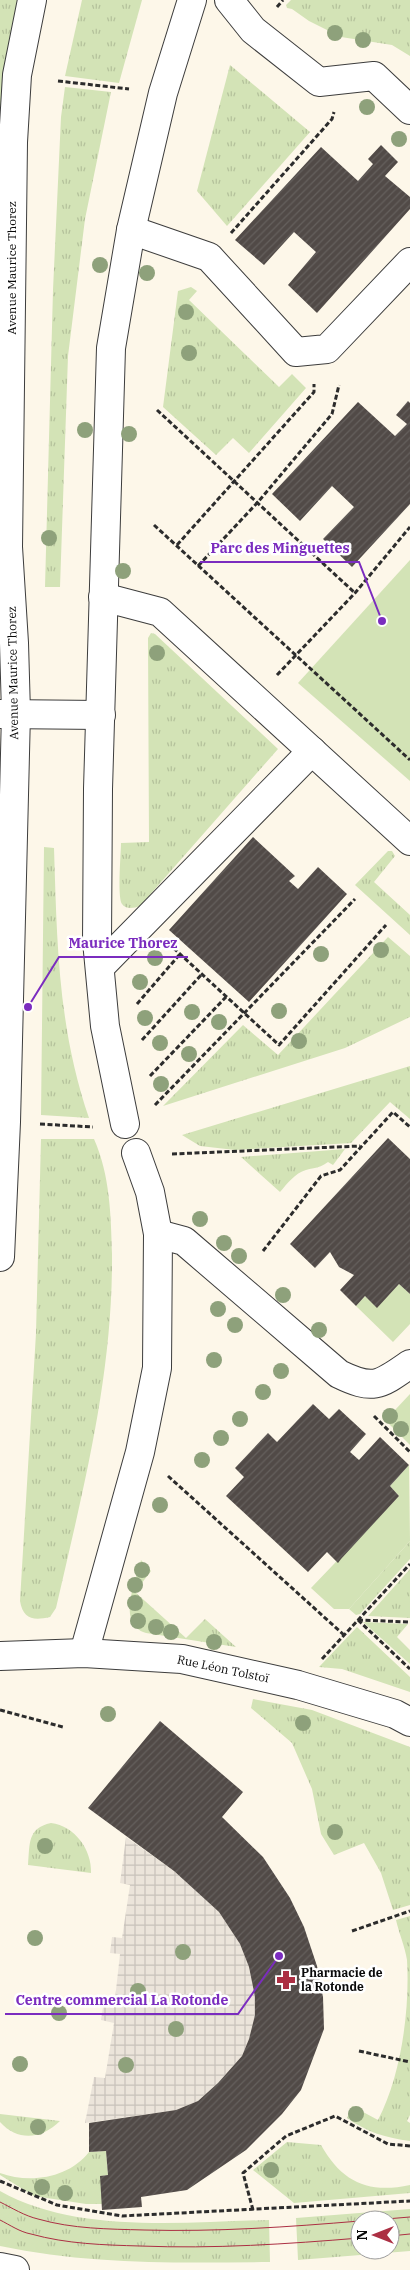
<svg xmlns="http://www.w3.org/2000/svg" width="410" height="2270" viewBox="0 0 410 2270" font-family="'IBM Plex Serif',serif">
<style>
.grass{fill:url(#grass-tufts);fill-rule:evenodd}
.park{fill:#d3e3b6}
.plaza{fill:url(#plaza-grid)}
.building{fill:url(#building-hatch)}
.lines{fill:none;stroke-linecap:round;stroke-linejoin:round}
.minor-casing{stroke:#3d3d3d;stroke-width:30}
.path{stroke:#2c2c2c;stroke-width:3;stroke-dasharray:5 2.5;stroke-linecap:butt}
.minor{stroke:#fff;stroke-width:28}
.tram{stroke:#ac2f43;stroke-width:1}
.tree{fill:#8ea17b}
.labels{text-anchor:middle;stroke-width:5;stroke-linejoin:round;paint-order:stroke}
.street-label{font-size:12px;fill:#0a0a0a;stroke:#fff}
.poi-label{font-size:12px;font-weight:bold;fill:#0a0a0a;stroke:#fff;text-anchor:start}
.leader{fill:none;stroke:#7b2cbf;stroke-width:2}
.callout-dot{fill:#7b2cbf;stroke:#fff;stroke-width:2}
.callout-label{font-size:14px;text-anchor:middle;font-weight:bold;fill:#7b2cbf;stroke:#fff;stroke-width:5;stroke-linejoin:round;paint-order:stroke}
</style>
<defs>
<pattern id="grass-tufts" width="24" height="20" patternUnits="userSpaceOnUse" patternTransform="scale(1.25)"><rect width="24" height="20" fill="#d3e3b6"/><path d="M3 7l-1-3M5 7V3M7 7l1-3M15 17l-1-3M17 17v-4M19 17l1-3" fill="none" stroke="#b4c19b"/></pattern>
<pattern id="plaza-grid" width="8" height="8" patternUnits="userSpaceOnUse" patternTransform="scale(1.25)"><rect width="8" height="8" fill="#ebe4da"/><path d="M0 4h8M4 0v8" fill="none" stroke="#c8c2ba"/></pattern>
<pattern id="building-hatch" width="6" height="6" patternUnits="userSpaceOnUse" patternTransform="scale(1.25)"><rect width="6" height="6" fill="#514a47"/><path d="M-1 1l2-2M0 6l6-6M5 7l2-2" fill="none" stroke="#65605d"/></pattern>
</defs>
<rect width="100%" height="100%" fill="#fdf7e9"/>
<g class="grass">
<polygon points="0,0 17,0 8,58 0,241"/>
<polygon points="82,0 142,0 119,83 65,76"/>
<polygon points="291,0 410,0 410,56 392,45 341,37 309,21 292,9 287,8 286,5"/>
<polygon points="230,65 310,132 227,226 197,191"/>
<polygon points="65,87 111,92 85,219 68,356 60,587 45,587 53,290 61,117"/>
<polygon points="191,287 197,291 189,300 279,387 292,374 306,388 249,453 233,438 216,455 163,407 178,291"/>
<path d="M151,633l4,1 123,115 -138,157c-6,2 -13,4 -18,-2 -5,-8 -1,-50 -1,-61l28,-1 -1,-204z"/>
<path d="M44,847l10,1c3,94 4,180 35,270l-48,-3z"/>
<polygon points="388,851 392,851 395,856 374,882 410,915 410,935 355,885"/>
<polygon points="388,937 410,956 410,1017 345,1048 163,1106 243,1025 278,1055"/>
<polygon points="410,1066 410,1119 390,1102 351,1143 235,1150 200,1146 182,1135"/>
<path d="M41,1139h53c16,36 17,76 18,115 1,122 -29,236 -56,354l-6,9c-17,4 -27,2 -30,-16l16,-268z"/>
<path d="M345,1149l-12,16 -5,-3c-10,7 -12,5 -22,8 -11,3 -19,14 -26,22l-39,-35z"/>
<polygon points="410,1541 410,1559 360,1614 356,1615 349,1609"/>
<path d="M141,1560l10,11 -16,21 51,46 19,-19 31,28 -90,-14c-30,-9 -10,-52 -5,-73z"/>
<polygon points="410,1569 410,1618 368,1616"/>
<polygon points="363,1622 408,1624 397,1637 410,1650 410,1664"/>
<polygon points="357,1627 410,1677 410,1692 342,1669 319,1667"/>
<polygon points="253,1699 312,1710 410,1747 410,1905 393,1910 381,1873 364,1843 334,1855 321,1834 312,1789 292,1743 251,1708"/>
<path d="M51,1823c24,3 41,27 40,50l-63,-8c2,-21 -1,-37 23,-42z"/>
<path d="M410,1916v199l-3,6 3,2v18c-24,-3 -43,-9 -63,-23l5,-12 26,14c23,-44 32,-110 29,-160 -2,-13 -8,-27 -11,-40z"/>
<path d="M0,2114l60,7c-18,18 -42,21 -60,1z"/>
<path d="M287,2142l34,3c21,37 47,49 89,40v8l-116,10 -41,-33z"/>
<path d="M106,2151l2,24 -7,1 1,28h-16l-52,-8 -34,-21v-2c30,11 69,5 89,-21z"/>
<path d="M0,2191c76,43 184,31 269,29l1,42c-92,1 -179,3 -270,-16z"/>
<path d="M410,2209v42l-112,9 -2,-42zM360,2220h30v30h-30z"/>
</g>
<g class="park">
<polygon points="410,560 410,781 298,683"/>
<polygon points="399,1284 410,1294 410,1324 393,1342 356,1306 365,1296 377,1307"/>
<polygon points="410,1394 410,1445 382,1417 395,1410"/>
<polygon points="409,1465 410,1541 349,1609 334,1609 311,1588 399,1496 390,1486"/>
</g>
<polygon class="plaza" points="126,1837 174,1871 219,1912 240,1944 249,1967 255,1997 255,2015 249,2039 242,2056 218,2083 198,2101 176,2110 85,2123 94,2077 105,2078 114,2023 101,2020 103,2007 114,2008 120,1954 110,1953 112,1937 122,1938 130,1885 120,1883"/>
<g class="building">
<polygon points="381,145 398,162 385,176 410,197 410,209 317,313 288,285 316,252 294,232 264,265 235,240 321,147 358,181 373,164 368,159"/>
<polygon points="408,401 410,403 410,504 352,567 323,539 354,507 332,486 300,521 272,494 358,402 395,436 407,424 396,415"/>
<polygon points="253,837 295,876 289,881 298,889 318,867 347,894 249,1002 169,930"/>
<polygon points="388,1138 410,1159 410,1294 399,1284 377,1308 365,1296 356,1306 340,1290 354,1275 339,1267 330,1252 315,1268 290,1244"/>
<polygon points="313,1404 329,1419 339,1409 366,1434 350,1452 359,1460 380,1437 409,1465 390,1486 399,1496 341,1559 338,1563 327,1552 308,1572 226,1496 244,1477 235,1468 268,1433 277,1442"/>
<polygon points="160,1721 243,1792 222,1817 263,1857 290,1898 304,1927 317,1966 323,1997 324,2029 301,2090 282,2114 246,2150 187,2190 141,2197 142,2207 102,2210 100,2176 108,2175 106,2151 89,2152 89,2123 176,2110 198,2101 218,2083 242,2056 249,2039 255,2015 255,1997 249,1967 240,1944 219,1912 174,1871 88,1808"/>
</g>
<g class="lines">
<g class="minor-casing">
<g id="minor">
<polyline points="229,0 253,30 319,82 374,76 410,110"/>
<polyline points="131,230 209,257 296,352 327,349 410,262"/>
<polyline points="103,597 160,612 410,841"/>
<polyline points="0,714 101,715"/>
<polyline points="100,967 312,751"/>
<polyline points="125,1124 105,1026 97,941 98,789 111,348 131,230 163,93 192,0"/>
<path d="M158,1234l26,7 155,133c35,17 41,11 71,-10"/>
<polyline points="0,1257 6,1122 16,713 14,643 8,547 13,142 17,75 32,0"/>
<polyline points="84,1653 140,1452 157,1368 158,1234 150,1192 136,1153"/>
<polyline points="0,1656 84,1653 182,1659 298,1685 395,1714 410,1722"/>
<polyline points="0,2267 15,2270"/>
</g>
</g>
<g class="path">
<polyline points="277,7 283,0"/>
<polyline points="58,81 129,89"/>
<polyline points="231,233 332,119 334,112"/>
<polyline points="157,410 355,593"/>
<polyline points="154,525 410,760"/>
<polyline points="177,545 314,392 314,384"/>
<polyline points="198,566 258,502 332,414 339,385"/>
<polyline points="277,675 355,593 410,527"/>
<polyline points="168,943 279,1045 386,925"/>
<polyline points="137,1004 180,954"/>
<polyline points="142,1040 202,974"/>
<polyline points="150,1076 226,997"/>
<polyline points="155,1105 355,899"/>
<polyline points="40,1124 93,1127"/>
<polyline points="172,1154 360,1146"/>
<polyline points="263,1251 321,1176 340,1170 393,1112 410,1127"/>
<polyline points="374,1416 410,1452"/>
<polyline points="168,1476 344,1635"/>
<polyline points="358,1620 410,1669"/>
<polyline points="358,1620 410,1622"/>
<polyline points="322,1659 410,1564"/>
<polyline points="0,1710 63,1727"/>
<polyline points="352,1931 410,1911"/>
<polyline points="359,2051 410,2062"/>
<polyline points="0,2181 57,2205 122,2216 410,2201"/>
<polyline points="253,2210 243,2173 286,2136 335,2116 388,2144 410,2146"/>
</g>
<use href="#minor" class="minor"/>
<g class="tram">
<path d="M0,2202c12,6 25,14 38,17 35,10 70,10 106,11 72,2 144,-3 216,-9"/>
<path d="M0,2220c10,5 20,12 31,14 36,10 73,11 109,12 74,3 147,-2 220,-8"/>
<polyline points="374,2220 410,2217"/>
<polyline points="390,2236 410,2234"/>
</g>
</g>
<g class="tree">
<circle cx="335" cy="33" r="8"/>
<circle cx="363" cy="40" r="8"/>
<circle cx="367" cy="107" r="8"/>
<circle cx="399" cy="139" r="8"/>
<circle cx="100" cy="265" r="8"/>
<circle cx="147" cy="273" r="8"/>
<circle cx="186" cy="312" r="8"/>
<circle cx="189" cy="353" r="8"/>
<circle cx="85" cy="430" r="8"/>
<circle cx="129" cy="434" r="8"/>
<circle cx="49" cy="538" r="8"/>
<circle cx="123" cy="571" r="8"/>
<circle cx="157" cy="653" r="8"/>
<circle cx="381" cy="950" r="8"/>
<circle cx="321" cy="954" r="8"/>
<circle cx="155" cy="958" r="8"/>
<circle cx="140" cy="982" r="8"/>
<circle cx="279" cy="1011" r="8"/>
<circle cx="192" cy="1012" r="8"/>
<circle cx="145" cy="1018" r="8"/>
<circle cx="219" cy="1022" r="8"/>
<circle cx="299" cy="1041" r="8"/>
<circle cx="160" cy="1043" r="8"/>
<circle cx="189" cy="1054" r="8"/>
<circle cx="161" cy="1084" r="8"/>
<circle cx="200" cy="1219" r="8"/>
<circle cx="224" cy="1243" r="8"/>
<circle cx="239" cy="1256" r="8"/>
<circle cx="283" cy="1295" r="8"/>
<circle cx="218" cy="1309" r="8"/>
<circle cx="235" cy="1325" r="8"/>
<circle cx="319" cy="1330" r="8"/>
<circle cx="214" cy="1360" r="8"/>
<circle cx="281" cy="1371" r="8"/>
<circle cx="263" cy="1392" r="8"/>
<circle cx="390" cy="1416" r="8"/>
<circle cx="240" cy="1419" r="8"/>
<circle cx="401" cy="1429" r="8"/>
<circle cx="221" cy="1438" r="8"/>
<circle cx="202" cy="1460" r="8"/>
<circle cx="160" cy="1505" r="8"/>
<circle cx="142" cy="1570" r="8"/>
<circle cx="135" cy="1585" r="8"/>
<circle cx="135" cy="1603" r="8"/>
<circle cx="138" cy="1621" r="8"/>
<circle cx="156" cy="1627" r="8"/>
<circle cx="171" cy="1632" r="8"/>
<circle cx="214" cy="1642" r="8"/>
<circle cx="108" cy="1714" r="8"/>
<circle cx="303" cy="1723" r="8"/>
<circle cx="335" cy="1832" r="8"/>
<circle cx="45" cy="1846" r="8"/>
<circle cx="35" cy="1938" r="8"/>
<circle cx="183" cy="1952" r="8"/>
<circle cx="138" cy="1991" r="8"/>
<circle cx="59" cy="2013" r="8"/>
<circle cx="176" cy="2029" r="8"/>
<circle cx="20" cy="2064" r="8"/>
<circle cx="126" cy="2065" r="8"/>
<circle cx="356" cy="2114" r="8"/>
<circle cx="38" cy="2127" r="8"/>
<circle cx="271" cy="2170" r="8"/>
<circle cx="42" cy="2187" r="8"/>
<circle cx="65" cy="2193" r="8"/>
</g>
<defs>
<g id="pharmacy-bare" transform="scale(1.5)"><path d="M-2-6h4v4h4v4h-4v4h-4v-4h-4v-4h4Z" fill="#ac2f43" stroke="#fff" stroke-width="2.5" paint-order="stroke"/></g>
</defs>
<g fill-rule="evenodd">
<use href="#pharmacy-bare" x="286" y="1980"/>
</g>
<g class="labels">
<g class="street-label">
<text transform="translate(12 268) rotate(-90)" y="4">Avenue Maurice Thorez</text>
<text transform="translate(13 673) rotate(-91)" y="4">Avenue Maurice Thorez</text>
<text transform="translate(223 1669) rotate(12)" y="4">Rue Léon Tolstoï</text>
</g>
<g class="poi-label">
<text x="301" y="1977">Pharmacie de<tspan x="301" dy="14">la Rotonde</tspan></text>
</g>
</g>
<path class="leader" d="M382 621L359 562H200M28 1007L59 957H188M279 1956L238 2014H5"/>
<g class="callout-dot">
<circle cx="382" cy="621" r="5"/>
<circle cx="28" cy="1007" r="5"/>
<circle cx="279" cy="1956" r="5"/>
</g>
<g class="callout-label">
<text x="280" y="553">Parc des Minguettes</text>
<text x="123" y="948">Maurice Thorez</text>
<text x="122" y="2005">Centre commercial La Rotonde</text>
</g>
<g transform="translate(375 2235) rotate(270)"><circle r="24" fill="#ffffff" stroke="#9d9d9d"/>
<path d="M0-4L9 19L0 12L-9 19Z" fill="#ac2f43"/>
<text y="-8" font-size="14" font-weight="bold" text-anchor="middle" fill="#0a0a0a">N</text>
</g>
</svg>
